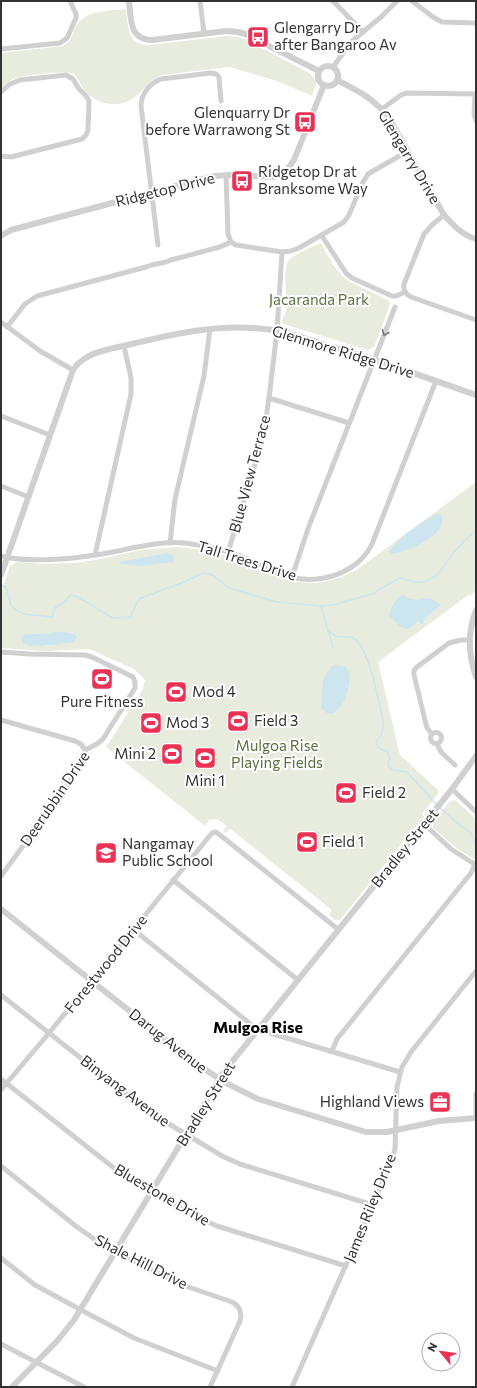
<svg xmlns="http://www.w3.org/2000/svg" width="477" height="1388" viewBox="0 0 477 1388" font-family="Commissioner,sans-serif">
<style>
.green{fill:#e7ecde}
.water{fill:#cde5ef}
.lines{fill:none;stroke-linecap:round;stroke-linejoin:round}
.stream{stroke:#cde5ef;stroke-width:1.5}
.minor{stroke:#d0d0d0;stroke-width:5}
.tertiary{stroke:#d0d0d0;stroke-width:6}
.oneway{stroke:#7a7a7a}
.labels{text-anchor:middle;stroke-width:4;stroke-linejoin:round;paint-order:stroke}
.poi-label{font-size:15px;fill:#333;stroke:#fff;text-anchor:start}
.street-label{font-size:15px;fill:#333;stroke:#fff}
.park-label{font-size:15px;fill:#5b713d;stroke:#fff}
.neighbourhood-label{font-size:16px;font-weight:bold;fill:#000;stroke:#fff}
</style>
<rect width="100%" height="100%" fill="#fff"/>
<g class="green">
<path d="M126,9c2,17 1,36 23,36l78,-9 10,1 8,2 64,34 8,8 -5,15 -35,-15 -47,-14 -68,8c-18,7 -25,29 -46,29 -14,1 -25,-5 -34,-17 -2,-4 -4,-9 -8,-13 -7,-4 -49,1 -58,4 -6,2 -10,6 -15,10v-35l62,-7c10,-5 8,-12 13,-20 10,-16 33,-15 50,-17z"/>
<path d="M321,243l12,22 13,15 44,21 -2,9 -14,37 -6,3 -84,-26 -2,-2c1,-5 3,-7 4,-12 2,-13 -5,-42 4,-51 6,-5 23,-13 31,-16z"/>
<polygon points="476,482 476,589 472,595 468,595 378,662 400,755 438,790 438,794 422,814 424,817 413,831 409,834 340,920 335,920 329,915 332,910 233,831 230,829 226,833 223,830 227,826 219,820 213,819 211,821 210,819 205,826 106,747 142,691 145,680 134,669 89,649 44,651 1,648 1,592 10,566 17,562 43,564 75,563 95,560 141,550 176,547 196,549 223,555 277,577 295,582 315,583 324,582 342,577 358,569"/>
<polygon points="455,800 476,819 476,860 459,850 433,828 434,822 450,801"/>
</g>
<g class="water">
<path d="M438,514l4,2c4,21 -35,35 -50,38l-3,-3c8,-12 35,-32 49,-37z"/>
<polygon points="167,553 173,555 174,559 173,562 141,566 120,564 119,562"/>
<path d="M403,595l5,3 10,2 4,-2 10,1 9,6 -18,14 1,3 -2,2 -4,-3 -10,8 -9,-3 -10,-10c2,-10 5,-16 14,-21z"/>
<path d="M54,632c8,0 16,-1 23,4l-3,6 -20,3h-11l-2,2 -1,-2 -9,1 -7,-2 -3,-5 4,-5h19z"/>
<path d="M334,665l12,2c1,2 2,3 3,5 4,13 -11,57 -28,36l2,-27 4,-9z"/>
</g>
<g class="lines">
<g class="stream">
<path d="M1,585l5,2 5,19 12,8 29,3 3,-9 11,-7 4,-6 6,1 37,22 17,-1 9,-18 45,-17 19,-9 10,2 16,13 48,14 44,4 12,-1 39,-11 27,-16c6,1 12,4 18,4 20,1 27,-17 37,-30 7,-8 14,-15 22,-22"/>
<polyline points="321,606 333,648"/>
<path d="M328,631c2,1 5,4 8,5 7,3 14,-2 20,4 13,13 20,49 24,67 1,6 4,12 3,18 0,6 -2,12 -7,17l2,5 4,3 5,1c3,4 4,7 1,11l1,5 4,3 14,2 30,33"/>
<polyline points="440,808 460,825 471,833 476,844"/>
</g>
<g class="minor">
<polyline points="200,1 204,33"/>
<polyline points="333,1 363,32"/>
<polyline points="412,1 433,17 442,22 476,23"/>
<polyline points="1,49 60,43 67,38 76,18 76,14 70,1"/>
<polyline points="333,67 351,42 381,17 397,1"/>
<polyline points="1,92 10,84 20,80 66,75 73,79 79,89 87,97 89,101 88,130 86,135 82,139 11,157 1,156"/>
<polyline points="475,94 474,115 476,121"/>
<polyline points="382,109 401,95 406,93 476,94"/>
<polyline points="226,175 228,234 231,242 236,245 282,252 291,251 299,248 344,222 349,215 363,182 368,174 408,151"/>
<path d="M444,215l-12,10 -8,9 -20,50c-1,6 1,10 7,13l65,23"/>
<polyline points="322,236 346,273 352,278 392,296 396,296 405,292"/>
<path d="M158,245l-17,-139c0,-12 9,-23 20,-27l50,-6 5,1 3,3 2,24"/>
<polyline points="1,322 40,351 73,370"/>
<path d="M7,327l18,-23 12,-8 109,-29c9,-4 17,-3 25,-7l49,-13 11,-5"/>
<polyline points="269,398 349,423"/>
<polyline points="1,416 50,435"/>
<polyline points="1,486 29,497"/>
<polyline points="170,543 175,499 204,376 210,329"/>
<polyline points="228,552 256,461 264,432 269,398 277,331 282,252"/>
<polyline points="95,555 131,394 131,378 124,346"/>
<path d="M1,556c30,8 81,2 112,-4 24,-5 47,-11 72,-9 23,3 48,9 70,19 4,2 7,4 10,6 16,8 36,13 53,11 23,-3 44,-14 54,-35l64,-163"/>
<polyline points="292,577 309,526 395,307"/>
<polyline points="1,652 30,654 85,655 92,657 133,677 135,682 135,688 103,739 97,744 85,750"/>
<polyline points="1,720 75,741 81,744 85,750"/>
<circle cx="436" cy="738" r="5.5"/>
<polyline points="432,734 427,728 426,724 414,675 414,670 417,667 449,643 461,640 469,640"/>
<polyline points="437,744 441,752 455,765"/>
<polyline points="452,789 476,812"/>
<polyline points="424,824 451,849 476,865"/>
<polyline points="1,876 79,769 85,760 85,750"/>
<polyline points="173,880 298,980"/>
<polyline points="134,930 258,1030"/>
<polyline points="1,995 149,1112 224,1157 240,1164 373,1205"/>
<polyline points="261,1026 270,1033 400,1072"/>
<polyline points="332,1051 337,1039 471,873 475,864"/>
<polyline points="1,1079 114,1168 190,1214 217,1226 346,1266"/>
<polyline points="1,1090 49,1033 212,833 216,832 220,835 339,930"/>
<polyline points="476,1118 476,1094"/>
<path d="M1,1166l76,61 27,19 73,37 55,19c8,4 10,11 8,19l-30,66"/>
<polyline points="1,1258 35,1285 81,1310 134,1338 218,1371"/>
<polyline points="1,1344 84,1387"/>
<polyline points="292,1387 391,1163 395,1149 397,1087 402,1067 411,1052 476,971"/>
</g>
<g class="tertiary">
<path d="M129,1c2,17 0,39 23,39l74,-9 12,1 7,2 74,37"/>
<circle cx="328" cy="76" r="10"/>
<path d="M337,80c21,11 38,19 52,38l55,97c9,10 18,20 32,24"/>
<polyline points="1,236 11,230 52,219 214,176 230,175 273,177 279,175 287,170 294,160 324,85"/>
<path d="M1,575l72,-205c12,-19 39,-21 59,-26 44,-11 88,-20 133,-15 23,2 45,11 67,18 49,14 96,31 144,48"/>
<path d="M476,610c-9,23 -8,44 0,67"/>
<polyline points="1,909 194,1062 224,1082 258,1099 366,1132 387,1132 439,1121 476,1118"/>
<polyline points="12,1387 58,1340 74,1320 223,1073 452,789 476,756"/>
</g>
</g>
<defs><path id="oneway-chevron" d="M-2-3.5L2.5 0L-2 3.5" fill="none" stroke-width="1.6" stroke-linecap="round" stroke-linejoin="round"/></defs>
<use class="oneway" href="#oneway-chevron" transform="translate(385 333) rotate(112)"/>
<defs>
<g id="bus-square" transform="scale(1.15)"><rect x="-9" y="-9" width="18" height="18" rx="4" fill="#ec3254" stroke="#fff"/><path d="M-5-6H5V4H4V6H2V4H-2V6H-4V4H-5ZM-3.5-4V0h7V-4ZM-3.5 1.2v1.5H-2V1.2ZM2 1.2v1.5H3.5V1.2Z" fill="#fff"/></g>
<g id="stadium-square" transform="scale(1.15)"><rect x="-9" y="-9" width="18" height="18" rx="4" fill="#ec3254" stroke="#fff"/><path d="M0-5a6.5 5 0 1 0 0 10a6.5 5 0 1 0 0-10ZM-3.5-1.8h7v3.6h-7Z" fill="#fff"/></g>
<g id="school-square" transform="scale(1.15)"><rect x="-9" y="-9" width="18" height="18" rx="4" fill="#ec3254" stroke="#fff"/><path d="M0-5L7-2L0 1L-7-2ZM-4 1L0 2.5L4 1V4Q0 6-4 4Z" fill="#fff"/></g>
<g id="office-square" transform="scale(1.15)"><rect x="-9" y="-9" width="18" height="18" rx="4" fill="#ec3254" stroke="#fff"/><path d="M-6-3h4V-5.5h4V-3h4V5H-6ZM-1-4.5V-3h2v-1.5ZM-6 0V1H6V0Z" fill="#fff"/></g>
</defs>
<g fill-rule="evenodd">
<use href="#bus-square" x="258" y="37"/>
<use href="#bus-square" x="305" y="122"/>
<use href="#bus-square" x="242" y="181"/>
<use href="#stadium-square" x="102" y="679"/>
<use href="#stadium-square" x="176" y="692"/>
<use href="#stadium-square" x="238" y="721"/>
<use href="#stadium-square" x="151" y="723"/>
<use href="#stadium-square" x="172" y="754"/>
<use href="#stadium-square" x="205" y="758"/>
<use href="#stadium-square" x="346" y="793"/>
<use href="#stadium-square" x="307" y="842"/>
<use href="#school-square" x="106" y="853"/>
<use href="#office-square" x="440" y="1102"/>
</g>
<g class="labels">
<g class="poi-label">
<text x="274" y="33">Glengarry Dr<tspan x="274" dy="17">after Bangaroo Av</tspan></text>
<text x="290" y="118" text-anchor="end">Glenquarry Dr<tspan x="290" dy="17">before Warrawong St</tspan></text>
<text x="258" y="177">Ridgetop Dr at<tspan x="258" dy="17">Branksome Way</tspan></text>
<text x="192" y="697">Mod 4</text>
<text x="102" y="707" text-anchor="middle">Pure Fitness</text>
<text x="254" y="726">Field 3</text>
<text x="166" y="728">Mod 3</text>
<text x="156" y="759" text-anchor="end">Mini 2</text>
<text x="205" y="786" text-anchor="middle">Mini 1</text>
<text x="362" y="798">Field 2</text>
<text x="322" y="847">Field 1</text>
<text x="122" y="849">Nangamay<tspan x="122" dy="17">Public School</tspan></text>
<text x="424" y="1107" text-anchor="end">Highland Views</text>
</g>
<g class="street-label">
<text transform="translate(409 157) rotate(59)" y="5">Glengarry Drive</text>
<text transform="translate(165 190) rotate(-14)" y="5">Ridgetop Drive</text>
<text transform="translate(343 352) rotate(17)" y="5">Glenmore Ridge Drive</text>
<text transform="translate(250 474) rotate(-75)" y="5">Blue View Terrace</text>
<text transform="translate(247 561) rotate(17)" y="5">Tall Trees Drive</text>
<text transform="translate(55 799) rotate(-56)" y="5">Deerubbin Drive</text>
<text transform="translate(405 848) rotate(-51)" y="5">Bradley Street</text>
<text transform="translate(106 964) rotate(-51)" y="5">Forestwood Drive</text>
<text transform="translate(168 1041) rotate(38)" y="5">Darug Avenue</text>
<text transform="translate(125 1091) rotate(37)" y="5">Binyang Avenue</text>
<text transform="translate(206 1104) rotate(-58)" y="5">Bradley Street</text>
<text transform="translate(162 1195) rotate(30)" y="5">Bluestone Drive</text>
<text transform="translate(370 1208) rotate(-68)" y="5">James Riley Drive</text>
<text transform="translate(141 1262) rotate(27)" y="5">Shale Hill Drive</text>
</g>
<g class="park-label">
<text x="319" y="305">Jacaranda Park</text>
<text x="277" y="751">Mulgoa Rise<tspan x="277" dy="17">Playing Fields</tspan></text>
</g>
<g class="neighbourhood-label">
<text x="258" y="1033">Mulgoa Rise</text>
</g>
</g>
<rect width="477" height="1388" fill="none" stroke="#333333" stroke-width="4"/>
<g transform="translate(441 1352) rotate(299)"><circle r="19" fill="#ffffff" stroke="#adadad"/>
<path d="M0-3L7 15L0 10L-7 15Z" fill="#ec3254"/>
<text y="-6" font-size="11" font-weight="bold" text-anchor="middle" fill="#333333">N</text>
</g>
</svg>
